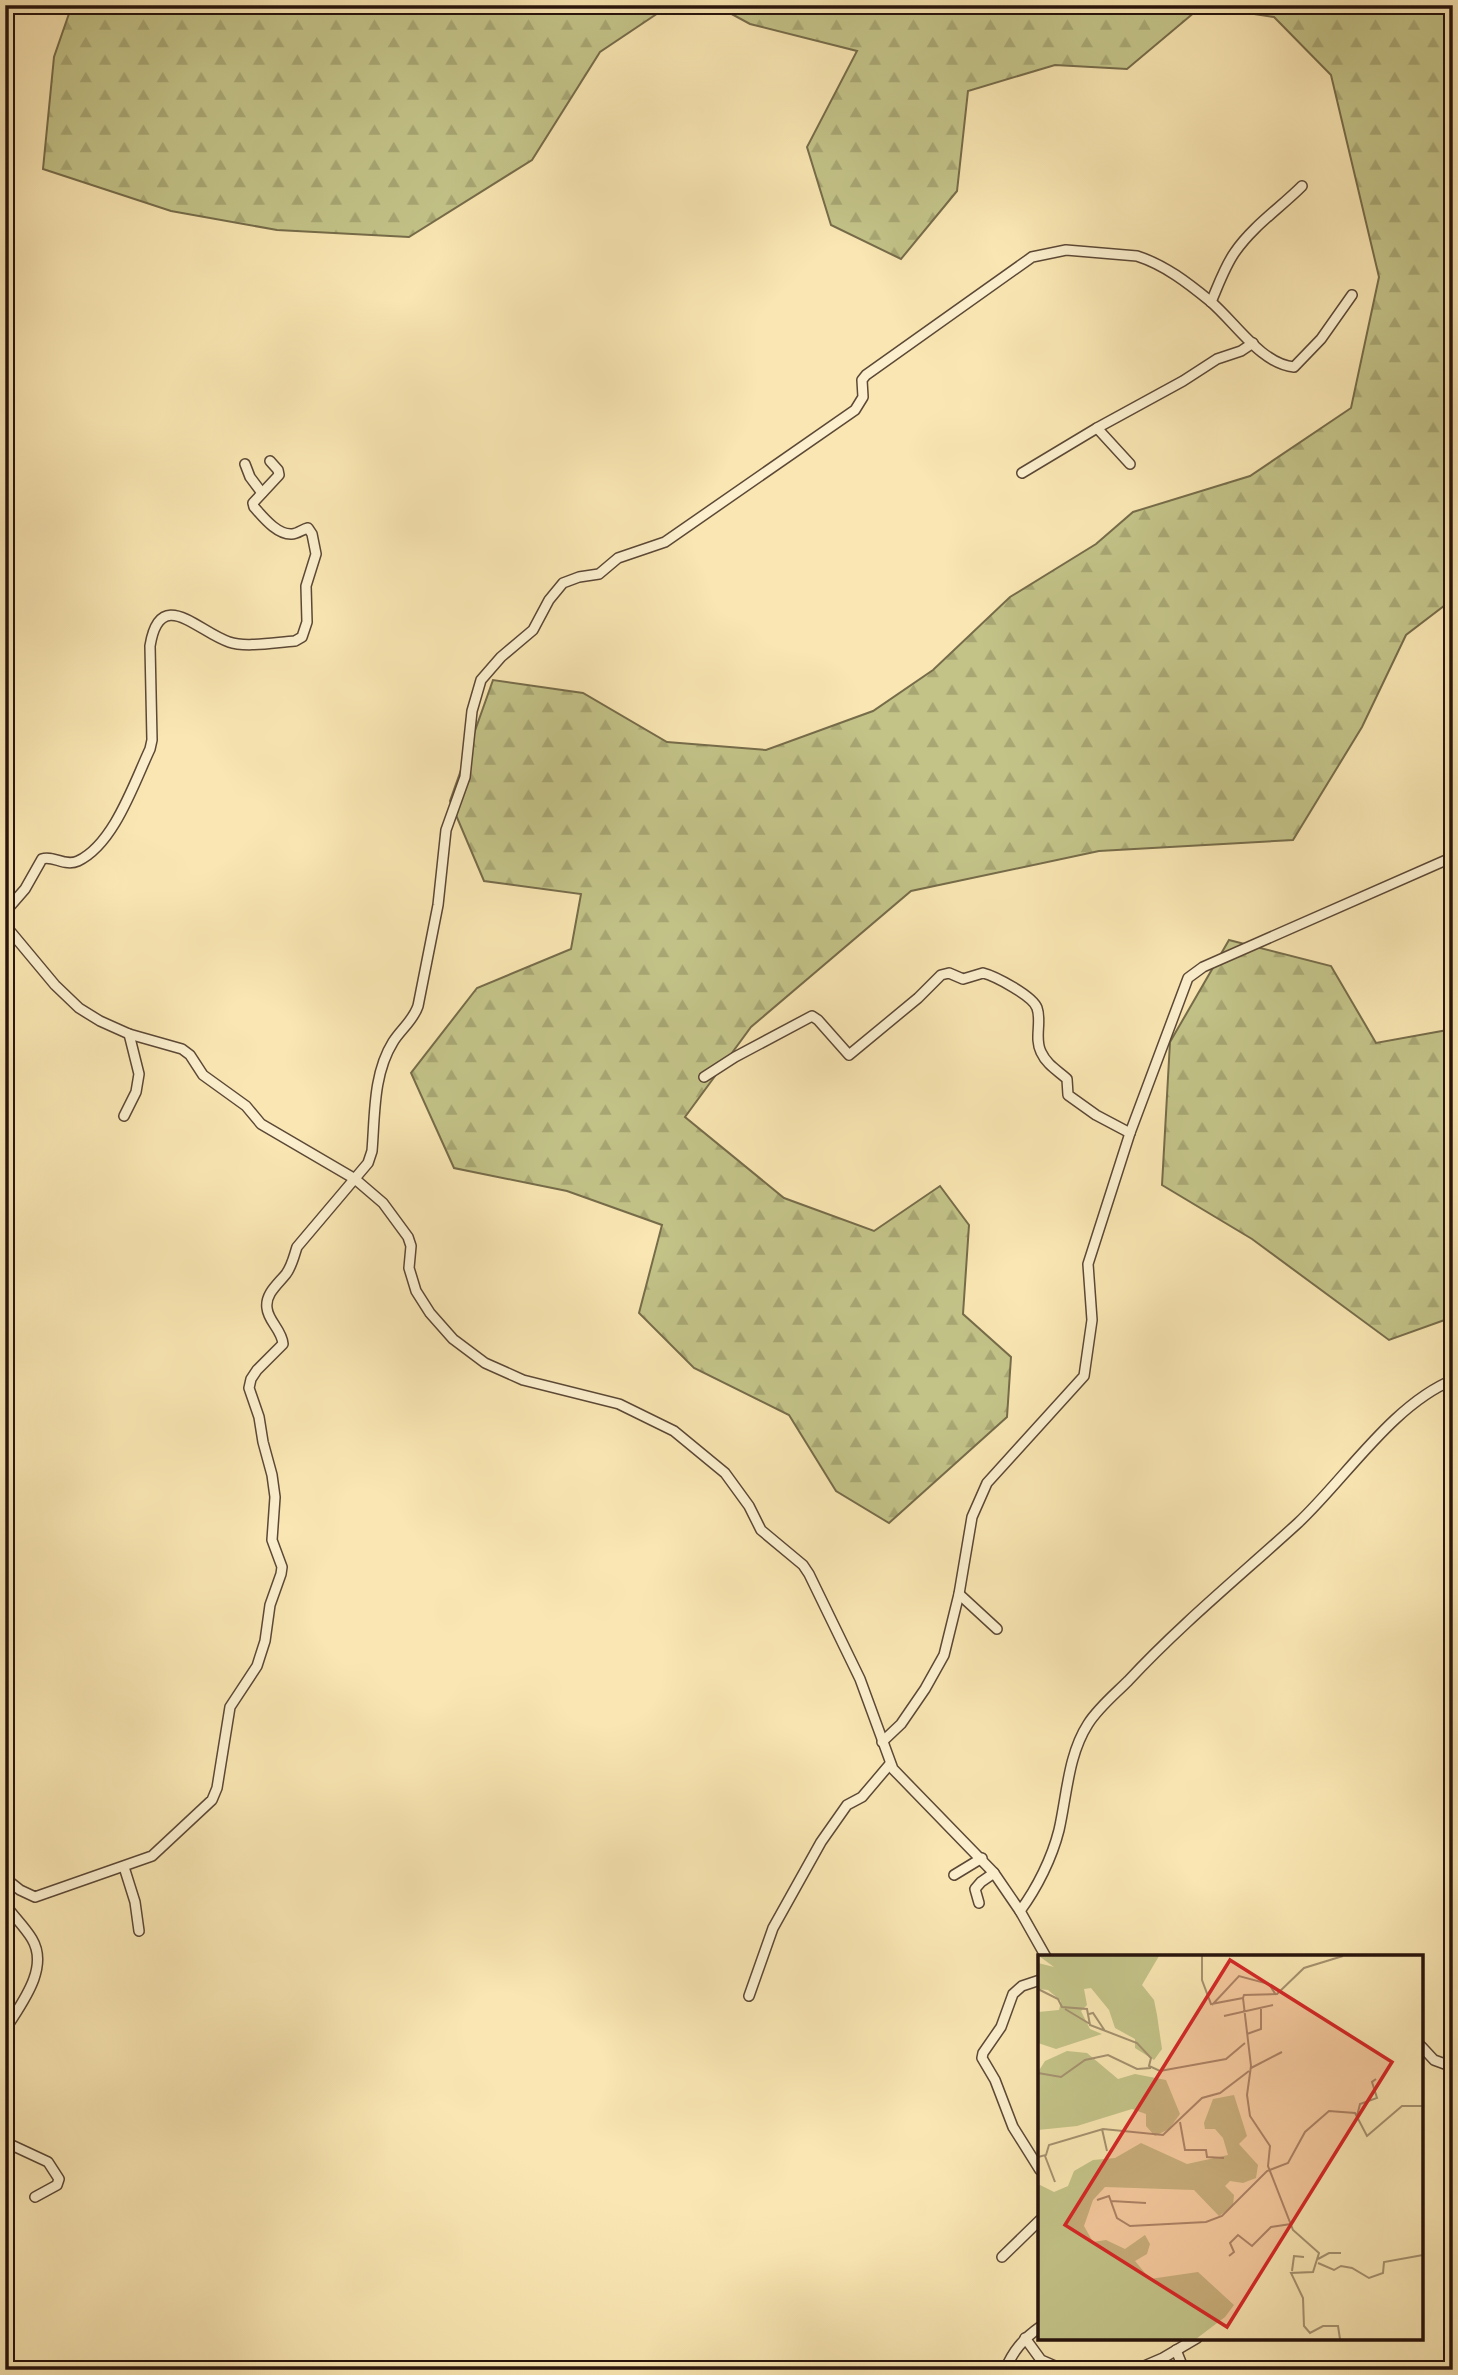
<svg xmlns="http://www.w3.org/2000/svg" width="1458" height="2375" viewBox="0 0 1458 2375" font-family="'Libre Caslon Text',serif">
<style>
.forest{fill:url(#forest-firs);stroke:#766c4a;stroke-width:2}
.lines{fill:none;stroke-linecap:round;stroke-linejoin:round}
.minor-casing{stroke:#5c4836;stroke-width:12}
.minor{stroke:#fbefcd;stroke-width:9}
.inset-road{fill:none;stroke:#a59270;stroke-width:2}
.view{fill:#d62828;fill-opacity:0.15;stroke:#d62828;stroke-width:3.5}
.inset-edge{fill:none;stroke:#28140c;stroke-width:3.5}
</style>
<defs>
<pattern id="forest-firs" width="22" height="20" patternUnits="userSpaceOnUse" patternTransform="scale(1.75)"><rect width="22" height="20" fill="#c3c388"/><path d="M5 1l3.5 6h-7zM16 11l3.5 6h-7z" fill="#a8a774"/></pattern>
</defs>
<rect width="100%" height="100%" fill="#f9e6b2"/>
<filter id="stains"><feTurbulence type="fractalNoise" baseFrequency=".00286" numOctaves="4"/><feColorMatrix values="0 0 0 0 .2 0 0 0 0 .09 0 0 0 0 .02 0 0 0 .5 -.17"/></filter>
<radialGradient id="worn" r=".72"><stop offset=".6" stop-color="#630" stop-opacity="0"/><stop offset="1" stop-color="#630" stop-opacity=".3"/></radialGradient>
<g class="forest">
<polygon points="72,5 670,5 600,52 532,160 409,237 277,230 171,211 43,169 54,57"/>
<polygon points="715,5 1453,5 1453,599 1406,635 1362,727 1293,840 1099,851 911,891 751,1027 685,1117 784,1198 874,1231 940,1186 969,1225 963,1314 1011,1357 1007,1417 889,1523 836,1491 789,1415 694,1368 639,1313 662,1225 567,1191 454,1168 411,1073 477,988 571,949 581,894 484,881 450,801 493,680 583,693 667,742 766,750 873,711 933,670 1010,597 1096,544 1133,512 1250,476 1351,408 1379,277 1331,75 1274,17 1202,6 1127,69 1055,65 968,91 957,191 901,259 831,225 807,147 857,51 750,24"/>
<polygon points="1229,940 1331,966 1376,1043 1453,1029 1453,1317 1389,1340 1252,1239 1162,1185 1170,1042"/>
</g>
<g class="lines">
<g class="minor-casing">
<g id="minor">
<path d="M1211,302c7,-16 14,-36 24,-50 18,-26 45,-44 67,-66"/>
<polyline points="1097,428 1130,464"/>
<polyline points="245,464 250,477 262,493"/>
<polyline points="1022,473 1097,428 1183,381 1217,359 1241,351 1253,343"/>
<path d="M5,912l20,-23 17,-30c11,-4 23,8 36,2 36,-17 56,-78 72,-112l2,-9 -2,-94c10,-61 48,-14 79,-4 17,6 48,0 66,-1l7,-4 5,-15 -1,-36 10,-32 -4,-20 -4,-6c-5,1 -11,6 -16,6 -15,1 -29,-17 -38,-27l-1,-4 26,-28 -1,-5 -8,-9"/>
<polyline points="5,925 55,985 79,1008 100,1021 129,1034 182,1049 190,1055 203,1075 246,1106 261,1124 355,1179 383,1203 408,1237 411,1246 409,1268 416,1291 430,1313 453,1339 485,1363 523,1380 619,1404 674,1431 725,1473 749,1506 761,1530 803,1565 809,1574 860,1679 893,1769 994,1873 1020,1911 1046,1957"/>
<path d="M704,1077l31,-20 77,-41 6,4 31,35 69,-57 23,-23 8,-2 14,6 20,-6c12,3 50,23 54,35 5,14 -3,30 4,44 6,13 16,18 26,27l1,16 28,20 34,18"/>
<polyline points="124,1116 136,1092 139,1074 129,1034"/>
<polyline points="959,1594 997,1629"/>
<polyline points="882,1742 901,1724 925,1689 944,1655 959,1594 972,1517 987,1483 1084,1376 1092,1320 1088,1264 1130,1133 1188,978 1203,967 1453,857"/>
<polyline points="124,1867 135,1902 139,1931"/>
<polyline points="954,1875 982,1858"/>
<path d="M5,1878l15,12 15,7 117,-41 60,-56 5,-12 13,-81 27,-41 8,-25 5,-36 11,-31 1,-7 -10,-27 3,-43 -3,-22 -9,-33 -4,-25 -10,-29 2,-9 6,-9 26,-26c-1,-14 -15,-23 -16,-36 -2,-14 11,-24 19,-34 6,-8 8,-18 11,-27l71,-84 4,-12c3,-36 1,-77 21,-109 8,-13 20,-21 25,-36l20,-101 8,-75 19,-53 7,-66 9,-31 20,-23 32,-27 16,-30 14,-17 16,-6 20,-3 19,-16 47,-16 190,-132 8,-13 -1,-17 4,-5 166,-118 34,-7 71,6c28,9 51,27 73,45 25,21 51,63 84,66l27,-28 31,-44"/>
<polyline points="979,1903 975,1889 981,1882 994,1873"/>
<path d="M5,1904c8,12 20,23 27,35 18,30 -12,66 -27,91"/>
<path d="M1020,1911c17,-23 32,-53 39,-81 8,-35 9,-75 29,-106 10,-16 27,-30 40,-43 53,-57 113,-106 170,-158 47,-44 95,-119 155,-143"/>
<polyline points="1040,1980 1022,1986 1013,1994 1001,2027 983,2053 982,2058 995,2080 1013,2127 1040,2170"/>
<polyline points="749,1996 773,1928 821,1842 847,1805 862,1797 890,1764"/>
<polyline points="1421,2046 1434,2060 1453,2067"/>
<polyline points="5,2142 48,2162 59,2179 57,2185 35,2197"/>
<polyline points="1002,2257 1040,2220"/>
<polyline points="1025,2338 1041,2360 1064,2370"/>
<polyline points="1176,2350 1184,2370"/>
<path d="M1005,2370c8,-19 18,-31 35,-43"/>
<polyline points="1135,2370 1163,2358 1197,2338"/>
</g>
</g>
<use href="#minor" class="minor"/>
</g>
<g transform="translate(1038 1955)">
<rect width="385" height="385" fill="#f9e6b2"/>
<path d="M1,1h120l-17,29 12,15 3,15 5,34 -8,11 -19,-12v-9l-20,-11 -6,-18 -18,-22 -7,1 3,16 -6,6 9,18 12,5 -46,15 -18,-6v-31l21,-2 2,-9 -13,-11 -10,-1v-26l16,4zM29,96l20,2 31,26 17,-5 31,6 14,34 -11,15 -14,7 -9,-10v-12l-14,-5 -55,17 -39,4v-58l7,-11zM196,140l13,41 -8,8 19,21 -2,13 -13,5 -13,-2 -5,5 9,9 -1,11 -14,10 -25,-26 -89,-3 -12,13 -9,26 9,16 13,-2 19,9 20,-14 5,9 -3,10 -12,7 15,18 48,-7 36,33 -9,12 -29,22h-158v-155l16,8 14,-6 6,-15 19,-11 22,-2 26,-15 46,21 41,-9 -5,-17 -8,-9h-10l-1,-6 9,-24z" fill="#c3c388"/>
<path class="inset-road" d="M164,1v24l9,24 32,-6M0,34l20,10 4,8 25,2 3,16 47,18 14,15 -2,8 11,5 66,-12 19,-16M174,50l27,-29 30,8 7,11M27,54l25,15M51,59l4,-1 12,18M186,61l49,-11M209,79l14,-5v-20M213,113l31,-16M0,118l23,4 24,-17 23,-5 29,14 14,-1M319,161l3,-12 17,-6 -5,-16 4,-3M142,167l5,28h21l1,7 17,1M64,174l5,22M7,201l10,26M0,202l8,-2 3,-10 54,-16 60,6 39,-37 18,-5 29,-22M59,245l12,-4 8,22 13,8 76,-4 16,-6 45,-45 21,-8 17,-31 24,-21 26,2 12,23 35,-30h21M73,246l35,2M191,301l5,-4 -4,-9 8,-8 14,11 19,-19 20,-3M280,304l11,-6h12M280,308l16,7 7,-4 11,2 17,10 14,-5 1,-11 39,-7M254,316l2,-15 10,1M302,384l-2,-13h-15l-13,7 -6,-7 -1,-28 -12,-25 22,-1 6,-19 -26,-23 -25,-64 2,-20 -20,-30 -3,-21 4,-29 -8,-68 1,-3 33,-1 27,-26 39,-12"/>
<path class="view" d="M192,5l162,102 -165,265 -162,-102z"/>
<rect width="385" height="385" class="inset-edge"/>
</g>
<rect width="1458" height="2375" fill="none" stroke="#f9e6b2" stroke-width="28"/>
<rect x="7" y="7" width="1444" height="2361" fill="none" stroke="#28140c" stroke-width="3.5"/>
<rect x="14" y="14" width="1430" height="2347" fill="none" stroke="#28140c" stroke-width="2"/>
<rect width="100%" height="100%" filter="url(#stains)"/>
<rect width="100%" height="100%" fill="url(#worn)"/>
</svg>
